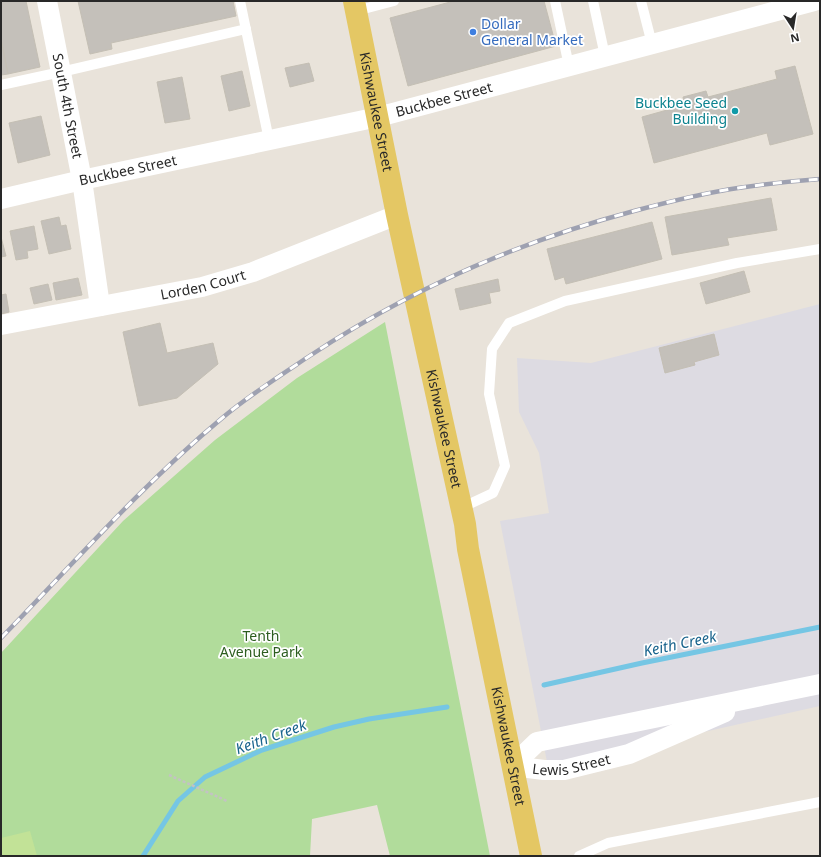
<svg xmlns="http://www.w3.org/2000/svg" width="821" height="857" viewBox="0 0 821 857" font-family="'Noto Sans',sans-serif">
<style>
.industrial{fill:#dddbe2}
.green{fill:#b1dc9b}
.pitch{fill:#c2e297}
.lines{fill:none;stroke-linecap:round;stroke-linejoin:round}
.stream{stroke:#75c6e4;stroke-width:5}
.building{fill:#c4c0ba;stroke:#c4bfb4}
.path{stroke:#c3c3c3;stroke-width:2.5;stroke-dasharray:3 2;stroke-linecap:butt}
.lane{stroke:#fff;stroke-width:10}
.street{stroke:#fff;stroke-width:20}
.primary{stroke:#e4c764;stroke-width:22}
.rail-casing{stroke:#9ea1b1;stroke-width:4.5}
.rail{stroke:#fff;stroke-width:3;stroke-dasharray:9;stroke-linecap:butt}
.shop-dot{fill:#3f7fe0;stroke:#fff;stroke-width:1.5}
.culture-dot{fill:#0f9aa8;stroke:#fff;stroke-width:1.5}
.labels{text-anchor:middle;stroke-width:3.5;stroke-linejoin:round;paint-order:stroke}
.shop-label{font-size:14px;fill:#366cbe;stroke:#fff;text-anchor:start}
.street-label{font-size:14px;fill:#282828;stroke:#fff}
.culture-label{font-size:14px;fill:#0d838f;stroke:#fff;text-anchor:end}
.park-label{font-size:14px;fill:#2c5e1f;stroke:#fff}
.water-label{font-size:15px;font-style:italic;fill:#18638c;stroke:#fff}
</style>
<rect width="100%" height="100%" fill="#e9e3da"/>
<polygon class="industrial" points="820,304 820,706 548,767 500,521 549,513 539,453 519,412 517,358 591,363"/>
<polygon class="green" points="385,322 490,856 390,856 377,805 312,819 310,856 1,856 1,653 123,521 215,440 297,378"/>
<polygon class="pitch" points="30,831 37,856 1,856 1,838"/>
<g class="lines">
<g class="stream">
<polyline points="544,685 642,663 820,627"/>
<polyline points="143,856 178,801 205,777 262,750 334,727 369,719 447,707"/>
</g>
</g>
<g class="building">
<polygon points="1,1 26,1 40,67 8,74 1,40"/>
<polygon points="78,1 233,1 236,16 111,43 112,49 90,54"/>
<polygon points="454,1 544,1 556,46 408,86 390,18"/>
<polygon points="1,40 8,74 1,75"/>
<polygon points="309,63 314,81 290,87 285,68"/>
<polygon points="795,66 813,134 770,145 767,133 654,163 642,117 685,105 683,97 706,91 708,97 777,79 775,71"/>
<polygon points="242,71 250,106 229,111 221,76"/>
<polygon points="182,77 190,119 165,123 157,82"/>
<polygon points="41,116 50,155 18,163 9,123"/>
<polygon points="771,198 777,230 727,238 729,245 672,255 665,217"/>
<polygon points="59,217 61,226 66,225 71,249 49,254 41,221"/>
<polygon points="652,222 662,259 566,284 564,277 555,280 547,249"/>
<polygon points="34,226 38,249 27,251 28,258 16,260 10,231"/>
<polygon points="1,237 6,256 1,257"/>
<polygon points="744,271 750,292 706,304 700,283"/>
<polygon points="78,278 82,295 56,300 53,283"/>
<polygon points="498,279 500,291 489,293 491,303 460,310 455,289"/>
<polygon points="48,284 52,300 34,304 30,288"/>
<polygon points="6,294 9,312 1,314 1,295"/>
<polygon points="160,323 167,353 213,343 218,364 177,398 139,406 123,332"/>
<polygon points="714,334 719,355 694,362 695,365 665,373 659,348"/>
</g>
<g class="lines">
<polyline class="path" points="169,775 227,801"/>
<g class="lane">
<polyline points="240,1 269,140"/>
<polyline points="555,1 569,66"/>
<polyline points="593,1 605,56"/>
<polyline points="641,1 652,44"/>
<polyline points="356,11 394,1"/>
<polyline points="1,85 61,72 246,29"/>
<polyline points="461,508 493,493 505,466 489,394 492,349 509,323 565,301 737,263 820,249"/>
<polyline points="579,856 608,843 820,802"/>
</g>
<g class="street">
<path id="s1" d="M47,1l35,179 18,126"/>
<path id="s2" d="M1,199l81,-19 296,-63 436,-116"/>
<path id="s3" d="M1,325l201,-38 51,-15 144,-57"/>
<polyline points="512,766 537,742 820,684"/>
<path id="s4" d="M512,766l32,4h20l65,-16 96,-42"/>
</g>
<path class="primary" id="s5" d="M354,1l43,214 68,309 3,25 63,307"/>
<g class="rail-casing">
<path id="rail" d="M1,638c72,-74 140,-152 220,-219 27,-23 57,-42 87,-62 101,-67 209,-115 326,-146 34,-9 69,-18 104,-23 27,-4 55,-7 82,-9"/>
</g>
<use href="#rail" class="rail"/>
</g>
<circle class="shop-dot" cx="473" cy="32" r="4"/>
<circle class="culture-dot" cx="735" cy="111" r="4"/>
<g class="labels">
<g class="shop-label">
<text x="481" y="29">Dollar<tspan x="481" dy="16">General Market</tspan></text>
</g>
<g class="street-label">
<text dy="5" stroke="none"><textPath href="#s2" startOffset="454">Buckbee Street</textPath></text>
<text dy="5" stroke="none"><textPath href="#s1" startOffset="107">South 4th Street</textPath></text>
<text dy="5" stroke="none"><textPath href="#s5" startOffset="113">Kishwaukee Street</textPath></text>
<text dy="5" stroke="none"><textPath href="#s2" startOffset="130">Buckbee Street</textPath></text>
<text dy="5" stroke="none"><textPath href="#s3" startOffset="206">Lorden Court</textPath></text>
<text dy="5" stroke="none"><textPath href="#s5" startOffset="437">Kishwaukee Street</textPath></text>
<text dy="5" stroke="none"><textPath href="#s5" startOffset="761">Kishwaukee Street</textPath></text>
<text dy="5" stroke="none"><textPath href="#s4" startOffset="60">Lewis Street</textPath></text>
</g>
<g class="culture-label">
<text x="727" y="108">Buckbee Seed<tspan x="727" dy="16">Building</tspan></text>
</g>
<g class="park-label">
<text x="261" y="641">Tenth<tspan x="261" dy="16">Avenue Park</tspan></text>
</g>
<g class="water-label">
<text transform="translate(680 644) rotate(-12)" y="5">Keith Creek</text>
<text transform="translate(271 737) rotate(-20)" y="5">Keith Creek</text>
</g>
</g>
<rect width="821" height="857" fill="none" stroke="#282828" stroke-width="4"/>
<g transform="translate(793 28) rotate(168)" stroke="#ffffff" stroke-width="3" paint-order="stroke">
<path d="M0-3L7 15L0 10L-7 15Z" fill="#282828"/>
<text y="-6" font-size="11" font-weight="bold" text-anchor="middle" fill="#282828">N</text>
</g>
</svg>
